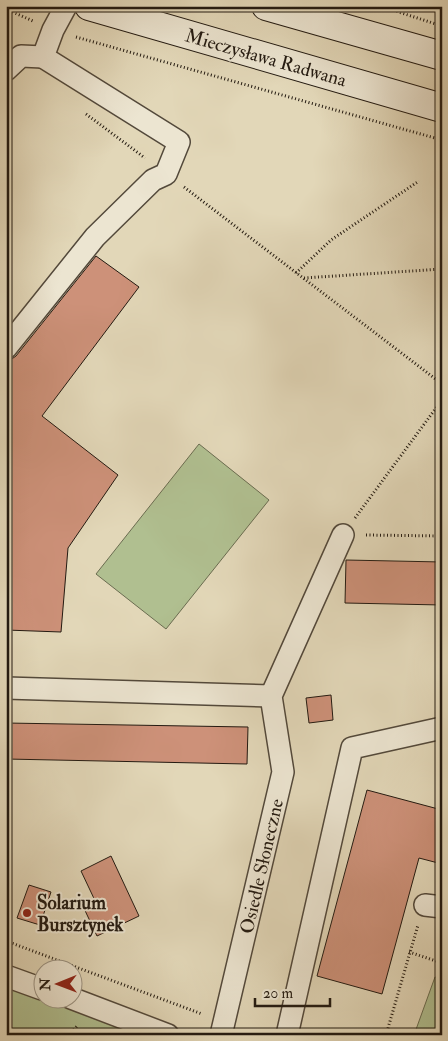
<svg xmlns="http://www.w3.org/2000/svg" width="448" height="1041" viewBox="0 0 448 1041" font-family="'IM FELL Double Pica',serif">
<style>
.green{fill:#b0bf90;stroke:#6a6c50}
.building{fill:#cd9179;stroke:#231a11}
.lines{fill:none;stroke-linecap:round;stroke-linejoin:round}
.street-casing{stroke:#53493b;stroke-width:24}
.secondary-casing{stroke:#231a11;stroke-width:30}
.path{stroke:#231a11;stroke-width:3;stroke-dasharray:1 2.5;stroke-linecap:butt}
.street{stroke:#ece5d1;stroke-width:21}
.secondary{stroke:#ece5d1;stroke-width:28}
.poi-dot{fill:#8f2418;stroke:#ece5d1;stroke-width:2}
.labels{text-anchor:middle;stroke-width:4;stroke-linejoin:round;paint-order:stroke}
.street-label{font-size:19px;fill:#231a11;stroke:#ece5d1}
.poi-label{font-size:19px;font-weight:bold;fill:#231a11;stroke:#ece5d1;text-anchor:start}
</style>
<rect width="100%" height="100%" fill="#e2d7b8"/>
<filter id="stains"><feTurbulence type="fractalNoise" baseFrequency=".004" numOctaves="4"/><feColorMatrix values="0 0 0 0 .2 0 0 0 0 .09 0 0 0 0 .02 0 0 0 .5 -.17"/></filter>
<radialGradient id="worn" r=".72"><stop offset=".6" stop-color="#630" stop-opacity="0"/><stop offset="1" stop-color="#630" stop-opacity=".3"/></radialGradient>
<g class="green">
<polygon points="199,444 269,500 166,629 96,574"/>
<polygon points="6,976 42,998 71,999 168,1035 6,1035"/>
<polygon points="435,977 442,979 442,1035 414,1035"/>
</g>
<g class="building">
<polygon points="96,256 139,287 42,416 118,475 68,548 61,632 6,630 6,363 16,356"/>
<polygon points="346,560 442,562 442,605 345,603"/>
<polygon points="331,695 333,720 309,723 306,698"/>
<polygon points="6,723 248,727 247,764 6,759"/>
<polygon points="367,790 442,810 442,864 419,858 382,994 317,976"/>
<polygon points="111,856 139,916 97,936 81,902 98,907 81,871"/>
<polygon points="29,885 51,892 40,925 17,918"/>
</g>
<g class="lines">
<g class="street-casing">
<g id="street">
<polyline points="6,70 21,56 43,57"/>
<polyline points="6,348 95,237 153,180 166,174 179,142 43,57 53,30 66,6"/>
<polyline points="6,688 271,696"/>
<polyline points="425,905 442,907"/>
<polyline points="6,976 42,989"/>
<polyline points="71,998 168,1035"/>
<polyline points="221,1035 283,772 271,696 343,535"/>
<polyline points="287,1035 352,748 442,728"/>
</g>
</g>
<g class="secondary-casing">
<g id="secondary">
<polyline points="89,6 442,108"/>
<polyline points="266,6 442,56"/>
</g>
</g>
<g class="path">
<polyline points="380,6 439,25"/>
<polyline points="6,9 33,21"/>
<polyline points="76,37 442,140"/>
<polyline points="86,114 145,158"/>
<polyline points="184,187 442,384"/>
<polyline points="296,273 331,240 419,181"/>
<polyline points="304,278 442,269"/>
<polyline points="439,404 442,481"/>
<polyline points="355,518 439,404 442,394"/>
<polyline points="366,535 442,536"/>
<polyline points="6,941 202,1014"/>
<polyline points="409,952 442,963"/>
<polyline points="245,1031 256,1035"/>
<polyline points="69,1035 77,1026"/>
<polyline points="386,1035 418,925"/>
</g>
<use href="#street" class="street"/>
<use href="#secondary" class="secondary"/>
</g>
<circle class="poi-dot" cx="27" cy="913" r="5"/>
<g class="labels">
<g class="street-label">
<text transform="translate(266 57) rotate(16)" y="7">Mieczysława Radwana</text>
<text transform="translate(261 866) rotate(-77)" y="7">Osiedle Słoneczne</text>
</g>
<g class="poi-label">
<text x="37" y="909">Solarium<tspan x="37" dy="22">Bursztynek</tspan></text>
</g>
</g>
<rect width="448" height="1041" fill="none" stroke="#e2d7b8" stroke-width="25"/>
<rect x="8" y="8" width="433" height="1026" fill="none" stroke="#231a11" stroke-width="2.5"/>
<rect x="12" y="12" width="423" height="1016" fill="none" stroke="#231a11"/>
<g transform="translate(58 984) rotate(269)"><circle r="24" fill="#ece5d1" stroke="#9c9484"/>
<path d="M0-4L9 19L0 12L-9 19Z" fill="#8f2418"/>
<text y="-8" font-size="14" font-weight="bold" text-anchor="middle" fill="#231a11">N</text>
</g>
<path d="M255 998v8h75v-8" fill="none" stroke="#231a11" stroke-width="2.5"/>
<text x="263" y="998" font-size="15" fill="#231a11" stroke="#ece5d1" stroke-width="4" paint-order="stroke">20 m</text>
<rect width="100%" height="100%" filter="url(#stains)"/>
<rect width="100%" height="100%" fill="url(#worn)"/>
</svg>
